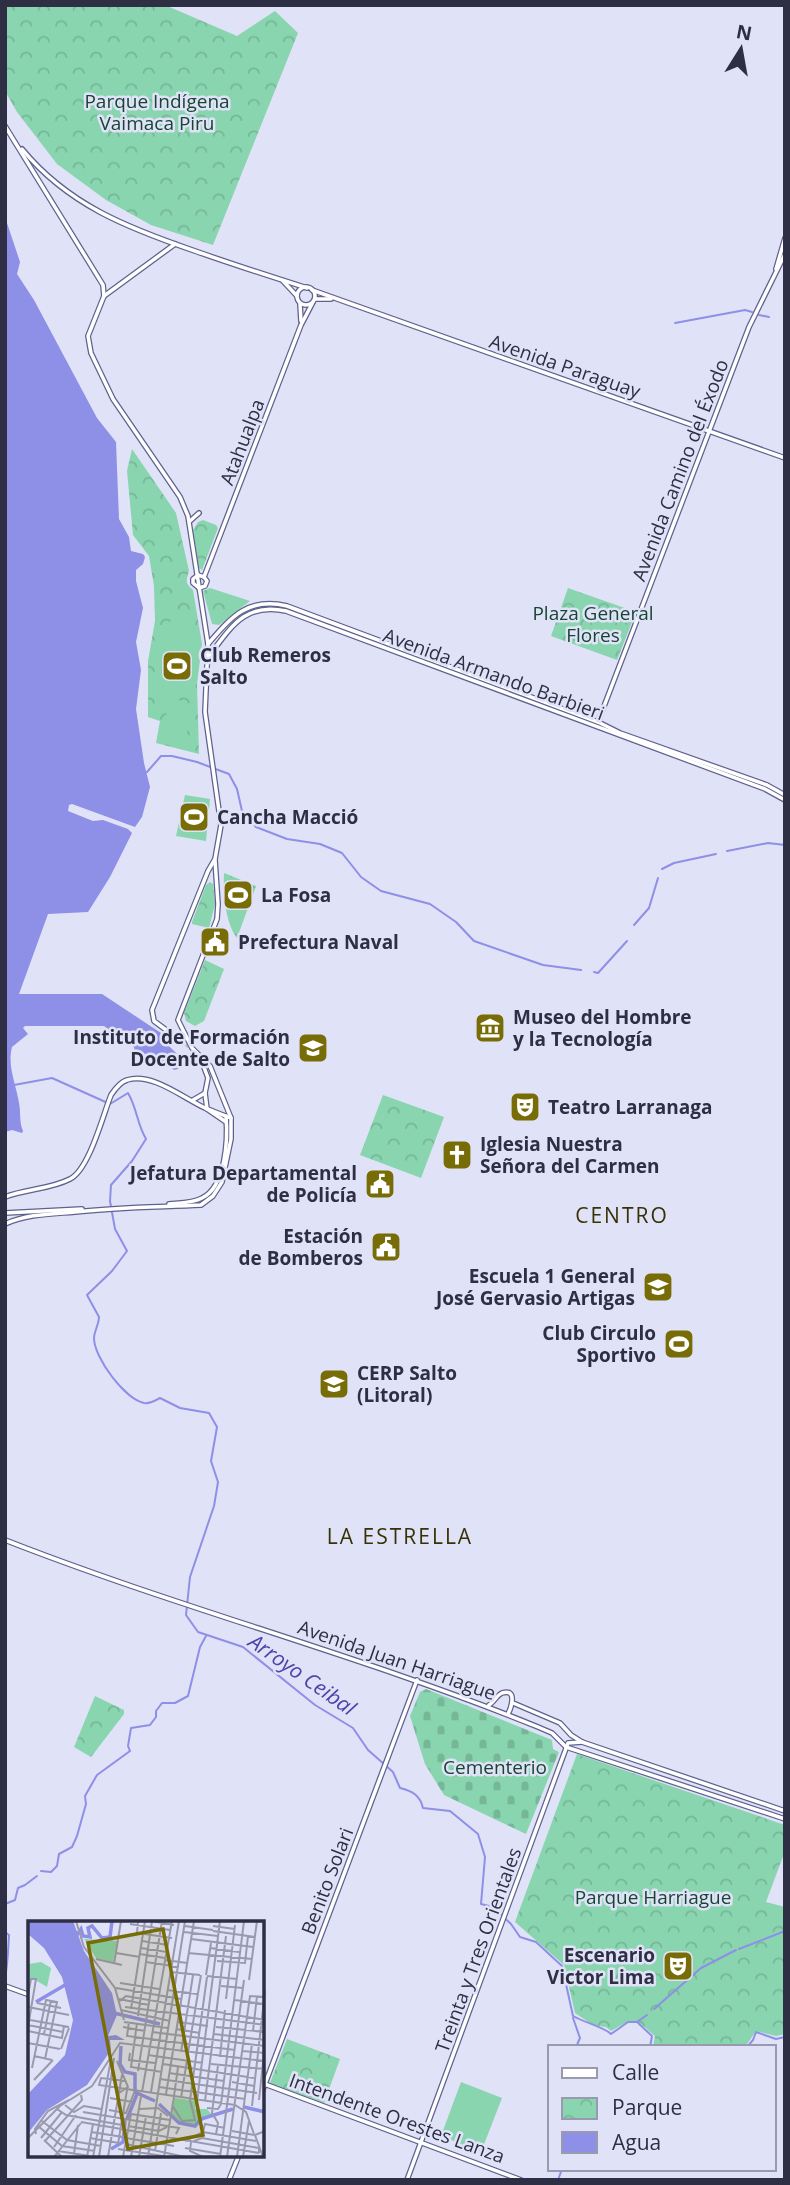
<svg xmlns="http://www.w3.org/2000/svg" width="790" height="2185" viewBox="0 0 790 2185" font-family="'Open Sans',sans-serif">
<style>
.cemetery{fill:url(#cemetery-stones)}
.park{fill:url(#park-crowns)}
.pitch{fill:#88d5af}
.water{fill:#8e8fe6}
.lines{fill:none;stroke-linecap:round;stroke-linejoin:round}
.stream{stroke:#8e8fe6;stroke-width:2}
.minor-tunnel{stroke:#bcbed3;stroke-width:3.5;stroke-dasharray:3.5 2;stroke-linecap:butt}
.minor-casing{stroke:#5f618f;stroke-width:6}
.minor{stroke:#fff;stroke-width:3.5}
.labels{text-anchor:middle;stroke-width:5;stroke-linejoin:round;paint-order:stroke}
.park-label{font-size:19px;fill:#164631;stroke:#e0e2f7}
.street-label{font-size:19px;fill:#2e2f44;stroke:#e0e2f7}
.poi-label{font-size:19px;font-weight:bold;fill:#2e2f44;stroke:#e0e2f7;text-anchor:start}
.neighbourhood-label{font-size:21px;letter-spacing:2px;fill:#373106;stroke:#e0e2f7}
.water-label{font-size:21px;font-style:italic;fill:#4d44aa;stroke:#e0e2f7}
.inset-river{fill:none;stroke:#8e8fe6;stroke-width:3.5}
.inset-road{fill:none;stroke:#999aaf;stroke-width:2}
.view{fill:#776c06;fill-opacity:0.15;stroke:#776c06;stroke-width:3.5}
.inset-edge{fill:none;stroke:#2e2f44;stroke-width:3.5}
</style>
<defs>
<pattern id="cemetery-stones" width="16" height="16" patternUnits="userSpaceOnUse" patternTransform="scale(1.75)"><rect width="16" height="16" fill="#88d5af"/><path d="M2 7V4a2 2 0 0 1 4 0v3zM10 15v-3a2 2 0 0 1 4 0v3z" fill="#76b798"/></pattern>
<pattern id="park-crowns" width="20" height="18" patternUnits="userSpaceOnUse" patternTransform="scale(1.75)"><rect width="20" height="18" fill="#88d5af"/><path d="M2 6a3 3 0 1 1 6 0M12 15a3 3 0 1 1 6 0" fill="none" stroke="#76b798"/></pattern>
</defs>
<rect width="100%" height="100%" fill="#e0e2f7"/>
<polygon class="cemetery" points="426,1689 552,1740 553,1749 559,1752 526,1834 444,1795 425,1764 410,1716 420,1692"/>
<g class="park">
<polygon points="5,5 165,5 237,36 275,11 298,33 213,245 151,225 106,200 57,164 17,112 5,91"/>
<path d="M132,449l44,64 13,58c-3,9 -4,13 4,19l9,54 -5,40 2,70 -43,-11 4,-22 -12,-4v-56l7,-40 -1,-35 -5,-30 -16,-21 -6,-64z"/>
<polygon points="203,520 216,525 218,528 202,570 199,568 193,530 198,522"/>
<polygon points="210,588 250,601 219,625 212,624 203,591"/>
<polygon points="568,588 636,612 617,660 551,636"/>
<path d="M224,873l32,13 -19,52c-12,-15 -14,-46 -13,-65z"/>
<polygon points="210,882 213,884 215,904 209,928 192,924 192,922 206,885"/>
<polygon points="205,960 224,969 204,1021 195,1026 186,1021 184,1013"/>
<polygon points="383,1095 444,1117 421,1178 360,1155"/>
<polygon points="95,1696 124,1710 124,1714 91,1757 74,1747"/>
<path d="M577,1754l208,71v26l-19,51 19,5v127l-9,2 -20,-5 -11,16h-92l2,-11c-20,-18 -21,-19 -44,-5l-5,-4 -13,-2 -18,-12 -11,-48 -49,-43z"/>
<polygon points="287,2039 340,2059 324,2103 270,2083"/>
</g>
<g class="pitch">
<polygon points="171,620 197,628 201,642 194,700 155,690 158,641"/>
<polygon points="171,698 195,705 185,739 161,733"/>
<polygon points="185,795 210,799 206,841 176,836"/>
<polygon points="461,2082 502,2098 481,2152 441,2136"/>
</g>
<path class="water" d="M5,217l15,45 -3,12 17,26 63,118 19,24 3,77 10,18 2,14 12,3 2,3 -2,7 -7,6v11l7,27 -7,34 5,28 -5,39 8,54 6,24 -8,30 -7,10 -63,-23 -3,1 -1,6 25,10 10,-1 25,9 4,4 -22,44 -22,35 -40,2 -29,80h83l59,39 5,10 17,17 -5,9 -4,1 -18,-14 -21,-4 -1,-5 -30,-21h-79l-2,2 5,6 -16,13c-5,19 4,37 7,56 2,10 0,19 4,28l-1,2 -10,-3 -7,2z"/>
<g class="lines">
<g class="stream">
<polyline points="759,315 769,317"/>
<polyline points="675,323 745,310 752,312"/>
<polyline points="147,772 161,756 172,756 197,762 229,774 237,789 242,811 256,827 287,839 320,844 342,853 361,877 381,891 430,904 456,922 474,941 543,965 581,970"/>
<polyline points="727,851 768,843 785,845"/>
<polyline points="662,869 674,863 716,854"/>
<polyline points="634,925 649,908 658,878"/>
<polyline points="594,972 598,973 627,941"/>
<path d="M14,1085l38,-7 58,26 18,-11c9,15 9,31 18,46l-14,22 -21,24 -1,16 5,28 12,22 -15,20 -25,24 12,22c0,7 -5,15 -5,21 0,20 31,61 50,65 7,1 10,-2 16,-5l20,10 29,5 8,14 -6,34 7,21 -4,24 -24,71 -4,38 12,17 45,15 72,58 38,23 15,22 25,22 7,16c12,3 20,7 23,20l27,3 28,23 7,23 -4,47 12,3 18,17 9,13 16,5 26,24 11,50c10,6 31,11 38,18l17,-12h9l15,14 -2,11"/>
<polyline points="41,1871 51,1872 57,1866 59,1854 72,1847 77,1836 86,1804 85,1796 97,1775 130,1751 128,1746 131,1728 150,1725 156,1717 156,1711 162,1703 175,1703 188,1696 200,1647 206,1636"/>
<polyline points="5,1904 15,1900 18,1888 25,1885 37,1876"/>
<path d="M5,1932l4,3c-1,15 -1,28 -4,43"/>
<polyline points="739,1949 785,1931"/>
<polyline points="654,2009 701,1968 736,1950"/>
<polyline points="573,2018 580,2038 576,2047"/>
<polyline points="637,2022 647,2015"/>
<polyline points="747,2047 753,2040 756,2032 776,2039 785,2037"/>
<polyline points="558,2180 562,2169"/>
</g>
<polyline class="minor-tunnel" points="177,1038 192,1049"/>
<g class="minor-casing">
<g id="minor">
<polyline points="5,126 103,285 104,296 88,336 91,353 113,399 180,497 188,516 208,644 205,712 221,825 215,859 208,871 152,1010 154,1021 177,1038"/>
<path d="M22,149c46,56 106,79 173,102 37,13 74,25 112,37"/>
<polyline points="776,269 785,238"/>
<polyline points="283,281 297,296"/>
<circle cx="306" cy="296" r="9"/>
<polyline points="312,290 785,458"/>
<polyline points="104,296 175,244"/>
<polyline points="315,299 331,299"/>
<polyline points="300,304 301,321"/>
<polyline points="190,521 199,513"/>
<polyline points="198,575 204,577 207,581 205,586 199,588"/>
<polyline points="198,575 193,579 193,583 199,588"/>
<polyline points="204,577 301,325 313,302"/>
<path d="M208,644c24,-28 40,-47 79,-38l311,116 22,11 147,52 18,10"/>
<path d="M209,656c22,-29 36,-54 77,-45l479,178 20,11"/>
<polyline points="598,722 749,327 785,254"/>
<polyline points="205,1093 207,1109 226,1122"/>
<polyline points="193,1100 205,1093 208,1078 202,1062"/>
<path d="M5,1197c21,-8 46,-8 65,-18 19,-9 33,-64 41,-84 4,-6 9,-13 16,-15 25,-8 56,18 78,28 8,3 17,7 26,10"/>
<path d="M169,1204c10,-1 24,-1 33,-6 24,-11 26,-60 24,-82"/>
<polyline points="5,1213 82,1209"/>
<path d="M5,1224c22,-10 46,-10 70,-12 42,-5 84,-5 126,-7l12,-9 9,-14 9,-43v-21l-21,-52 -18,-18 -14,-28 39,-101 1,-15 -3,-44"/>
<path d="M5,1540c176,69 359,116 533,187l14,6 14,14 219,72"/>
<polyline points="513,1703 560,1723 571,1735 582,1742 785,1811"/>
<path d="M489,1705c5,-3 8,-10 13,-12 16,-5 9,15 6,21"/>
<polyline points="5,1986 30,1995"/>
<polyline points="262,2083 521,2180"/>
<polyline points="262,2092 417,1680"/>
<polyline points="229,2180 239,2155"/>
<polyline points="407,2180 568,1743 582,1742"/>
</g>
</g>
<use href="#minor" class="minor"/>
</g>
<defs>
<g id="stadium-square" transform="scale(1.575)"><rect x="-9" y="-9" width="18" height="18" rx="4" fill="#776c06" stroke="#e0e2f7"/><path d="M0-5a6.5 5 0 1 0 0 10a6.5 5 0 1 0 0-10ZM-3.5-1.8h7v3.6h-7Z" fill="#fff"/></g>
<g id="civic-square" transform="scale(1.575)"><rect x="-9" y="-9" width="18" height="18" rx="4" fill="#776c06" stroke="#e0e2f7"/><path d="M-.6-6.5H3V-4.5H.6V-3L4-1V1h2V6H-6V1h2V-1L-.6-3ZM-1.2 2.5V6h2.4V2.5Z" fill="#fff"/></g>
<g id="museum-square" transform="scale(1.575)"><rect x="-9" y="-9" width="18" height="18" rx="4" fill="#776c06" stroke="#e0e2f7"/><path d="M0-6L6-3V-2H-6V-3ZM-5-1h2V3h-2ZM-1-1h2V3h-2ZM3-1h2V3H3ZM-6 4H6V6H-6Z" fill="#fff"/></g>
<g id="university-square" transform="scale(1.575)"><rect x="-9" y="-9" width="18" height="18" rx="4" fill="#776c06" stroke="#e0e2f7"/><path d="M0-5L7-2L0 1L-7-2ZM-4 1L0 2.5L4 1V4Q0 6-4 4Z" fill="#fff"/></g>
<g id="theatre-square" transform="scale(1.575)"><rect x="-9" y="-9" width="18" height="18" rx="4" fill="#776c06" stroke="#e0e2f7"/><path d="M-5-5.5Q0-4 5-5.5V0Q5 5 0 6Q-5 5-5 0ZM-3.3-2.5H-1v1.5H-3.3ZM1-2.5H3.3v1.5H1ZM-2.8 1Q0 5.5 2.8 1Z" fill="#fff"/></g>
<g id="church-square" transform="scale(1.575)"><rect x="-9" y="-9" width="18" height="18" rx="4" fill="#776c06" stroke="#e0e2f7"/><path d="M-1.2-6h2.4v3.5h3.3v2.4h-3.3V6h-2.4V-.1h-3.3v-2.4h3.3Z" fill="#fff"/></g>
<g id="school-square" transform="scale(1.575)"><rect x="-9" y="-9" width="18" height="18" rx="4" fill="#776c06" stroke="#e0e2f7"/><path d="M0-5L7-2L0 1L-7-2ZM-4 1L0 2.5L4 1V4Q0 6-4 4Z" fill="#fff"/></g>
</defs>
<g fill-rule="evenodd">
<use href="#stadium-square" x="177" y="666"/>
<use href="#stadium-square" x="194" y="817"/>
<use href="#stadium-square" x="238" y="895"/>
<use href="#civic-square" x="215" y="942"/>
<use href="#museum-square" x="490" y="1028"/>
<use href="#university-square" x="313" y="1048"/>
<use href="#theatre-square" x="525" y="1107"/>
<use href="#church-square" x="457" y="1155"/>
<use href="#civic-square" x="380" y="1184"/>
<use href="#civic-square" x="386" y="1247"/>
<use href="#school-square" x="658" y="1287"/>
<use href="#stadium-square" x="679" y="1344"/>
<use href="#university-square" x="334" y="1384"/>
<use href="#theatre-square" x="678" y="1966"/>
</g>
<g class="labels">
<g class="park-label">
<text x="157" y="108">Parque Indígena<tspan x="157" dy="22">Vaimaca Piru</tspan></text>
<text x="593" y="620">Plaza General<tspan x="593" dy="22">Flores</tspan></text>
<text x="495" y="1774">Cementerio</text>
<text x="653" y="1904">Parque Harriague</text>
</g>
<g class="street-label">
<text transform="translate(565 366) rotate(19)" y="7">Avenida Paraguay</text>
<text transform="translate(242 442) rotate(-69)" y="7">Atahualpa</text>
<text transform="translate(680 470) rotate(-69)" y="7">Avenida Camino del Éxodo</text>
<text transform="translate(494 674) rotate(20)" y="7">Avenida Armando Barbieri</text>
<text transform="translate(397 1660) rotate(19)" y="7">Avenida Juan Harriague</text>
<text transform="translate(327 1881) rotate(-69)" y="7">Benito Solari</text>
<text transform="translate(478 1950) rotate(-70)" y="7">Treinta y Tres Orientales</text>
<text transform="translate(397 2118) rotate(20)" y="7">Intendente Orestes Lanza</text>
</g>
<g class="poi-label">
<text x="200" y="662">Club Remeros<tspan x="200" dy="22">Salto</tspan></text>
<text x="217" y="824">Cancha Macció</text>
<text x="261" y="902">La Fosa</text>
<text x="238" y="949">Prefectura Naval</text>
<text x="513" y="1024">Museo del Hombre<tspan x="513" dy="22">y la Tecnología</tspan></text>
<text x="290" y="1044" text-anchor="end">Instituto de Formación<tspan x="290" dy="22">Docente de Salto</tspan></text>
<text x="548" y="1114">Teatro Larranaga</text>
<text x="480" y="1151">Iglesia Nuestra<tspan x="480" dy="22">Señora del Carmen</tspan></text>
<text x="357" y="1180" text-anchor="end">Jefatura Departamental<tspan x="357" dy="22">de Policía</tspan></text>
<text x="363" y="1243" text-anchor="end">Estación<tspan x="363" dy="22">de Bomberos</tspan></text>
<text x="635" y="1283" text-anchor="end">Escuela 1 General<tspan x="635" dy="22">José Gervasio Artigas</tspan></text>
<text x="656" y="1340" text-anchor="end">Club Circulo<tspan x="656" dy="22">Sportivo</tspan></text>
<text x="357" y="1380">CERP Salto<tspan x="357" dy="22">(Litoral)</tspan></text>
<text x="655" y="1962" text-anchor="end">Escenario<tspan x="655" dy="22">Victor Lima</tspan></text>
</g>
<g class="neighbourhood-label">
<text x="622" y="1223">CENTRO</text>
<text x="400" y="1544">LA ESTRELLA</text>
</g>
<g class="water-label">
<text transform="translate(302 1675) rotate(35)" y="7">Arroyo Ceibal</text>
</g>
</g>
<g transform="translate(28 1921)">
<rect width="236" height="236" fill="#e0e2f7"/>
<path d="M13,41l10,6 -4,19 -15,-9 -4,5 1,-19z" fill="#88d5af"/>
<path d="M56,18l33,2 -4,21 -17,-4zM147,177l21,3 -1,8h12l5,6 -18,11 -15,-4 -7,-7z" fill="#88d5af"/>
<path d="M0,0h45l11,30 28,42 5,22 -9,21 8,-1 9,5h-15l1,10 -24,35 -40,25 -19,23v-39l37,-39 8,-35 -11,-43 -18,-29 -16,-14z" fill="#8e8fe6"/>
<path class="inset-river" d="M48,15l5,-7 2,7 7,1 -2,-9 4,-2 10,12 8,-1 2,-16M8,81l29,-17M86,92l46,11M93,125l-1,18 5,8 10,2v18l20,9M131,183l20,19 16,3 6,-7 32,-10M216,186l21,5M99,198l10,-25M83,228l12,-7 2,-22"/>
<path class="inset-road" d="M48,0l8,26 31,41 9,32M110,0l-1,12 35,5M123,0l23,4M102,3l40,6M157,5l28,4M185,5l22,3M185,10l42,6M156,11l34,4M163,18l62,8M114,20l26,4M113,27l26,4M182,27l29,4M88,32l24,4M160,32l64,6M112,33l25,4M68,38l26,6M137,39l22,3M189,40l28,2 3,-27M118,41l33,5M86,43l7,-43M142,51l30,3M178,54l5,-32M179,55l30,3M221,59l8,-59M92,62l39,6M193,65l22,2M88,67l65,11M139,69l30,4M0,74l3,-16h5l-8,48M91,78l30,6M198,78l9,-74M207,79l29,4M92,80l6,-5 139,24M9,82l24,5M0,86l41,8M97,86l140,18M103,88l14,-88M93,89l49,11M110,95l14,-95M2,99l39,7M96,101l44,6M101,101l-2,14 108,14M150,101l30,4M109,102l-6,44 31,5M0,104l35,7M95,106l22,4M188,106l49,5M148,108l24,4M0,110l34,7 2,-12M225,110l4,-35M124,111l113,14M16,113l7,-34M186,113l51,6M0,122l32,6M33,128l8,-21M215,130l22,2M153,131l12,-77M102,132l-1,7 26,3M160,132l13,-78M120,134l55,8M192,136l5,-47M24,139l-18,-4 18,4M89,140l11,26 -9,6M135,143l91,14M183,143l54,5M4,147l14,-68 11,2 -12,57M110,150l24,-150M141,152l55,8M132,158l97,14M6,159l19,-20M98,160l-25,-3 -2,7 136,20 11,7 8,22M204,161l22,4M131,166l86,12M114,171l30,-171M123,171l28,-171M138,173l28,-173M146,175l4,-29M82,177l22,4M153,177l6,-38M231,179l5,-47M169,180l23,-180M177,180l21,-165M37,184l9,7 10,-6 17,3M144,184l10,16 13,-1 -5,-20 17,-123M224,185l13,-115M179,187l11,1 3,-5 23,-183M29,188l9,6 56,10M111,188l19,-1 10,8M81,189l17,3 8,-20M55,191l96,16 -3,6M14,200l25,19 34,6M53,201l178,31M10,205l24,20 33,5M100,205l31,5 8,-4M204,210l22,4M63,211l32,5M175,211l2,-8 20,4M8,213l-1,-5 13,-18 21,-11M188,213l2,-11 -6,-10 6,-48M0,217l32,-32 32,-20 28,-43 145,18M13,217l21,-26M62,217l29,5M98,217l48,8M16,219l18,17M17,220l37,-41 -1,-5M157,220l18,-9 53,9M166,220l8,-3 57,10v5M163,221l-1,9 13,6M90,223l9,-54M98,223l59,13M26,226l22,-32M157,227l36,6M90,228l45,7M30,230l32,5M127,230l6,-38M46,233l4,-29M26,236l27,-34M59,236l6,-33M65,236l18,-98M71,236l15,-99M80,236l14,-82M95,236l8,-43 39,6M103,236l10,-61M111,236l7,-41M120,236l37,-236M136,236l10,-60M192,236l24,-177M199,236l23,-161 15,1M209,236l15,-113M215,236l6,-36M235,236l-8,-22 10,-4"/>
<path class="view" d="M135,8l40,206 -75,14 -40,-206z"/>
<rect width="236" height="236" class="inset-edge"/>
</g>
<rect width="790" height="2185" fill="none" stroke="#2e2f44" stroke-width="14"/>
<rect x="548" y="2045" width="228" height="126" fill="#e0e2f7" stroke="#999aaf" stroke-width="2"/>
<rect x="562" y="2068" width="35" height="10" fill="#ffffff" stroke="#999aaf" stroke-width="2"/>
<text x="612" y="2080" font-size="21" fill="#2e2f44">Calle</text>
<rect x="562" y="2098" width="35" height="21" fill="url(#park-crowns)" stroke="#999aaf" stroke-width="2"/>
<text x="612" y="2115" font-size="21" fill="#2e2f44">Parque</text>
<rect x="562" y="2132" width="35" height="21" fill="#8e8fe6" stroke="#999aaf" stroke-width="2"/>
<text x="612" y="2150" font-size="21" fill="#2e2f44">Agua</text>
<g transform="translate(741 49) rotate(11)" stroke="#e0e2f7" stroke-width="5" paint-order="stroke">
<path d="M0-5L12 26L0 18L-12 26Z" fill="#2e2f44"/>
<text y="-10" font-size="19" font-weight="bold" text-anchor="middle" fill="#2e2f44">N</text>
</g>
</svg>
